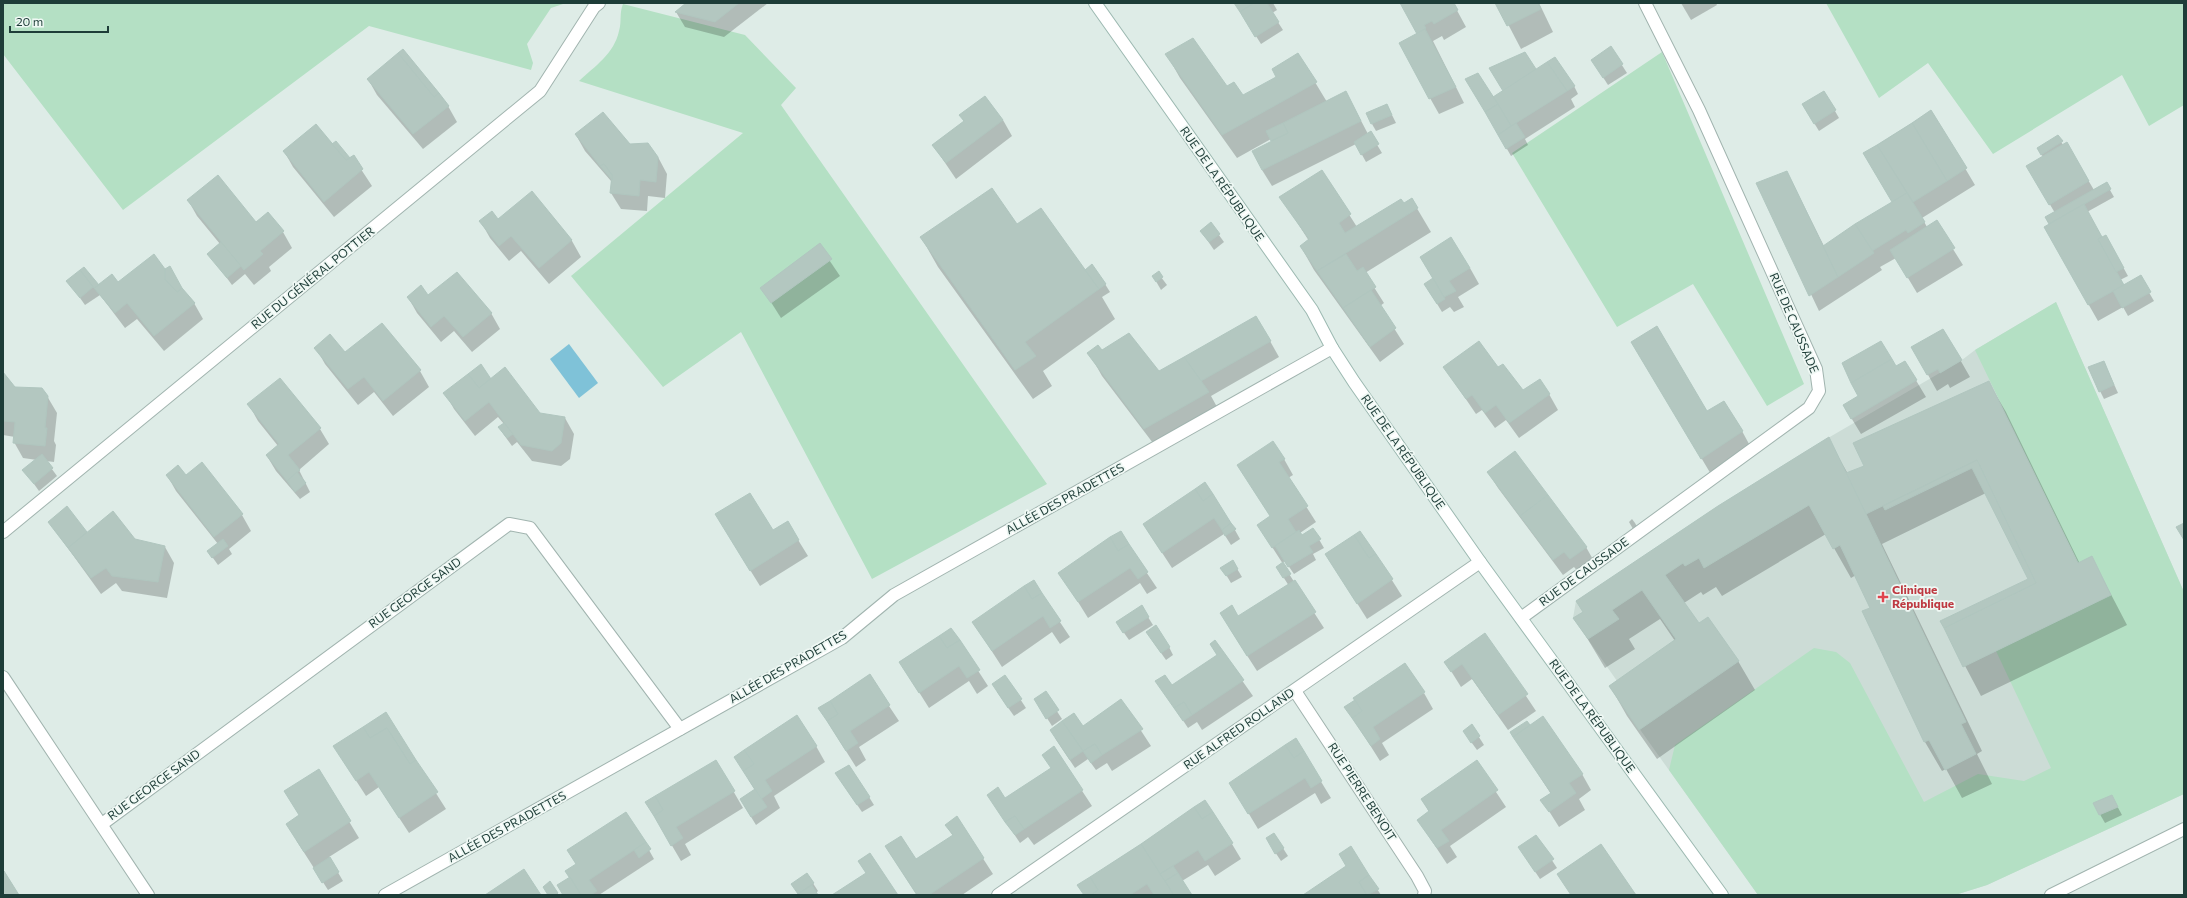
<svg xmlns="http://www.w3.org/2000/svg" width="2187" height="898" viewBox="0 0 2187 898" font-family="Commissioner,sans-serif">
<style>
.built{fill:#ccdcd6}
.green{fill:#b4e0c4}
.water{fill:#7fc2d8}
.shadow{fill:#0003}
.building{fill:#b3c7c0;stroke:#b0c6bf}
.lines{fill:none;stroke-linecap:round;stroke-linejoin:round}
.street-casing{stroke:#a1b4af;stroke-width:14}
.secondary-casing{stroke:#9cb9b1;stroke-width:14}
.street{stroke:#fff;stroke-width:12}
.secondary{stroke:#fff;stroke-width:12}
.health-dot{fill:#e0444e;stroke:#eff8f4;stroke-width:1.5}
.labels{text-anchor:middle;stroke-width:3.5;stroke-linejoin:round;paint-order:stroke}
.street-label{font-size:12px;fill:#1e3d38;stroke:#eff8f4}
.health-label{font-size:12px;font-weight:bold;fill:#be3a42;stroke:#eff8f4;text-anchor:start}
</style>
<rect width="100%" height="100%" fill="#deece7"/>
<polygon class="built" points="2056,302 2184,592 2184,794 1987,885 1955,895 1758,895 1609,686 1617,681 1573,618 1576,601 1718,506 1804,452 1962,360 1975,350"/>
<g class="green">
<polygon points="3,3 566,3 551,8 527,44 533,63 531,70 369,26 123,210 3,54"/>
<polygon points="1826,3 2184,3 2184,105 2149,126 2122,75 1993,154 1928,63 1879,98"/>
<path d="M623,4l122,31 51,53 -15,17 266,379 -175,95 -131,-247 -78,55 -92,-111 172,-143 -164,-52c16,-15 35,-27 40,-50 3,-10 0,-17 4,-27z"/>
<polygon points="1662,52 1804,384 1767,406 1693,284 1617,327 1512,153"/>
<polygon points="2056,302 2184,592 2184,794 1987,885 1955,895 1758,895 1669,770 1675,745 1814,648 1836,652 1850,663 1924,802 1978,774 2024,781 2051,768 1996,651 2111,595 2092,557 2078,563 1975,350"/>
</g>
<polygon class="water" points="569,344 598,383 579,398 550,359"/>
<g class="shadow">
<polygon points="687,3 768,3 724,37 685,27 676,12"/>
<polygon points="1235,3 1273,3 1277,10 1272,13 1283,30 1261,44"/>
<polygon points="1401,3 1453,3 1466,27 1444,40 1442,36 1433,41 1464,103 1439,114 1430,98 1418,34"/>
<polygon points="1497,3 1539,3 1553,32 1521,49"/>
<polygon points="1681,3 1716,3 1717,5 1691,20"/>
<polygon points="1611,48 1627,73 1608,85 1597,68"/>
<polygon points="1525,53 1536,71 1574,86 1578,94 1571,99 1575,107 1525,139 1528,145 1511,156 1467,79 1493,98 1504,91"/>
<polygon points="1298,54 1327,102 1346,92 1368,134 1370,133 1382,153 1366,162 1356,144 1272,186 1262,170 1272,142 1271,139 1237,158 1180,78 1167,55 1243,96 1278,77"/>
<polygon points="368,79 448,106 457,122 423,149 377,95"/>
<polygon points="1824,92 1839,118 1819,131 1803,105"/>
<polygon points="1387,105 1396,123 1376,131 1372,124"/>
<polygon points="1931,111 1975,185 1922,218 1927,227 1936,222 1963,265 1917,293 1896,258 1880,267 1882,270 1819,311 1758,183 1787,172 1824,246 1894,203 1865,153"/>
<polygon points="961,115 1003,120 1012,136 956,179 933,145 964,122"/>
<polygon points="576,135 630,145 658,157 667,174 665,198 648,196 647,211 621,209 611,193 611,181 585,151"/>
<polygon points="2058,136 2063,145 2066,143 2094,190 2106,183 2114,197 2087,212 2102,238 2106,236 2128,276 2120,280 2124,286 2140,277 2154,301 2128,316 2123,307 2098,321 2045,228 2050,225 2046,218 2055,213 2027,166 2043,157 2038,149"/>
<polygon points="332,145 350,159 353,157 372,186 334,217 293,167 284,151"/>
<polygon points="1322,172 1357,227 1412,200 1431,232 1365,273 1384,303 1380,306 1404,344 1380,362 1314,270 1301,247 1309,241 1281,197"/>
<polygon points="532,193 572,241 581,257 549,284 521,251 509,261 490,238 481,222 498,220"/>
<polygon points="188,200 283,232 292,248 269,267 271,271 254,285 245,274 232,285 209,254 220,244 197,216"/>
<polygon points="1211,224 1224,242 1214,250 1201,231"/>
<polygon points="1017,226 1105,284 1110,292 1102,297 1115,319 1043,371 1052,386 1033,399 938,267 921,237"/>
<polygon points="819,245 840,276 781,318 762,288"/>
<polygon points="84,268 99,286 118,284 165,270 194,303 203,319 164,351 137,319 125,328 100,295 85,305 68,281"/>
<polygon points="1470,268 1479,284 1458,297 1464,307 1454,312 1450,307 1442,312 1425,284"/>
<polygon points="1158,273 1167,285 1161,290 1153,276"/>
<polygon points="428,296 491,313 500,329 472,352 454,331 441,342 417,313 408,297"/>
<polygon points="1943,330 1970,377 1950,388 1948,384 1937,391 1913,348"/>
<polygon points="1270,341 1279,357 1211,396 1222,416 1159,451 1102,376 1089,353 1102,351 1158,373"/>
<polygon points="316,348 420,371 429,387 393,416 374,392 358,405 325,364"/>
<polygon points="1905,362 1926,397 1861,434 1844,406 1860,397"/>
<polygon points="2104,362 2118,393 2104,399 2100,391"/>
<polygon points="1646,365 1707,412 1742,431 1755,455 1715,481"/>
<polygon points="1444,367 1498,368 1523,392 1549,394 1558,410 1519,438 1506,420 1495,428 1482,410 1476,414"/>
<polygon points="3,373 15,388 47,396 57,413 54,441 56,445 54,462 46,461 57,476 39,491 24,470 37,460 23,458 14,442 15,437 3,435"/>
<polygon points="491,380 540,414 565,418 574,434 570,459 561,466 532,461 517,442 512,446 504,435 499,427 504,424 498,417 475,436 454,409 445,393"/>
<polygon points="1989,383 2006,412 2080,564 2092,558 2127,625 1981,696 1945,628 2029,580 1986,493 1882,544 1982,751 1977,754 1992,784 1962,798 1946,769 1942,771 1925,742 1864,612 1871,609 1856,575 1851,578 1826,534 1722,596 1716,587 1703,595 1701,592 1684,603 1698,624 1738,661 1755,690 1657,759 1627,716 1610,686 1675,641 1660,619 1629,639 1635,649 1605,668 1575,618 1828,438 1848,474 1865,466"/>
<polygon points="249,405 320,429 329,444 299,470 310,492 300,499 276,471 267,456 278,446 258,421"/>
<polygon points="1284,459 1293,475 1288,478 1316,522 1300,533 1302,536 1313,529 1324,548 1313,554 1316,560 1294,574 1285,561 1282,563 1324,628 1257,671 1230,629 1238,618 1289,586 1282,575 1283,564 1258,525 1271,517 1238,465"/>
<polygon points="202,463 242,515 251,531 229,549 232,554 218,565 208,551 218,544 176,491 167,475 186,476"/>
<polygon points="1488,472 1586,547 1595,563 1580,574 1574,567 1563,575 1498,488"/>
<polygon points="1196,489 1231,523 1240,539 1231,545 1224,534 1172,568 1144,525"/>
<polygon points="67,508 87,534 134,540 165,547 174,563 167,598 122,591 116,583 101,594 49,522"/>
<polygon points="1632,519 1635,523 1639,530 1633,529 1629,522"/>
<polygon points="787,522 808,556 760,586 726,531 773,531"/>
<polygon points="1128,545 1157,588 1147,594 1140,583 1088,618 1060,573"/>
<polygon points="1326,554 1376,555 1402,596 1367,619"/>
<polygon points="1233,562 1242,577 1231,583 1222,568"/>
<polygon points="1033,582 1070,637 1060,644 1052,632 1002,667 973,622"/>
<polygon points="1148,617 1153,625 1129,640 1122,630"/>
<polygon points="951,629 988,686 977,694 969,681 929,708 900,662"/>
<polygon points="1485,635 1536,711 1508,730 1472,679 1461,687 1446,663"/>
<polygon points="1152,640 1169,647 1173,655 1166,660"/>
<polygon points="1215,642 1253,696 1202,730 1197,722 1188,728 1157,681 1172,687 1218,656"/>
<polygon points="869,676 899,721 859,747 866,760 856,767 824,716"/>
<polygon points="1005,676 1026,708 1014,716 997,692"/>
<polygon points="1045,693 1062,719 1052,726 1040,707"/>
<polygon points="1424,693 1433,709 1382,743 1389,755 1380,761 1358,726"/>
<polygon points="1121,700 1151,746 1112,771 1107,763 1096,770 1088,759 1075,768 1055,738 1083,727"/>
<polygon points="385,713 446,809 409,833 379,787 366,796 344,762"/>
<polygon points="1527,722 1582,774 1591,790 1579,799 1585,810 1559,827 1542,800 1551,794 1511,732"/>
<polygon points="1472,726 1484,745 1477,750 1469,739"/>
<polygon points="816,746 825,762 774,796 780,808 756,825 745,807 755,790 748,779"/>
<polygon points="1054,748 1092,806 1034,845 1028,837 1020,843 988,795 1005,799 1051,769"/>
<polygon points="1303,752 1331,798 1321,804 1315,793 1258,829 1240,799"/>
<polygon points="716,761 743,808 685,844 691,855 681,861 647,803"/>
<polygon points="1476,762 1506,807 1450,846 1457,857 1447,864 1418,820 1429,812 1422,799"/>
<polygon points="318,770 359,838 329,857 343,881 328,890 296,840 300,816"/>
<polygon points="841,781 869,797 874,805 862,812"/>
<polygon points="2094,804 2116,804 2122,815 2105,823"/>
<polygon points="1194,809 1232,844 1241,859 1215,876 1208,865 1182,881 1191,895 1176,895 1171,889 1169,889 1173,895 1084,895 1090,878"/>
<polygon points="957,818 993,874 962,895 917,895 886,847 916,861 953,836 946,825"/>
<polygon points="1274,834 1288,856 1281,861 1271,846"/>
<polygon points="1536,836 1557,868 1540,879 1524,855"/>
<polygon points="645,843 654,859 599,895 564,895 571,878"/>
<polygon points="4,873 18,895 3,895"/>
<polygon points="807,874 818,891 816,893 817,895 799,895 792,884"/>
<polygon points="1368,875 1381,895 1304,895"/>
</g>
<g class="building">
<polygon points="686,3 739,3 715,22 675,12"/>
<polygon points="1234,3 1254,3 1240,12"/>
<polygon points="1254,3 1267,3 1279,22 1255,37 1240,12"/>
<polygon points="1400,3 1454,3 1458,10 1434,24 1432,21 1424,25 1426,28 1417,34"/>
<polygon points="1495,3 1538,3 1541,9 1507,26"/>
<polygon points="1425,29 1456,87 1429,99 1399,43"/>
<polygon points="1193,38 1227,86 1234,82 1243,95 1276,77 1272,69 1298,53 1317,82 1222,135 1165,54"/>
<polygon points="1611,46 1623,64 1603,78 1591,60"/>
<polygon points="403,49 439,93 434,97 398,53"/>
<polygon points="1525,52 1536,69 1503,91 1489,68"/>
<polygon points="398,53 434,97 439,93 449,106 413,134 367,79"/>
<polygon points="1555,57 1575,86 1567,91 1547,62"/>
<polygon points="1547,62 1567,91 1511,126 1493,97"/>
<polygon points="1478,73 1498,104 1485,112 1465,79"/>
<polygon points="1346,91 1361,121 1262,170 1252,151 1288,133 1283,123"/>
<polygon points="1824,91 1836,110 1814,124 1802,104"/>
<polygon points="985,96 1003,120 946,163 932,145 964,121 959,115"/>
<polygon points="1387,104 1392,115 1371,124 1366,113"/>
<polygon points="1498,104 1511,126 1498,135 1485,112"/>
<polygon points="1931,110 1967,168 1947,181 1912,123"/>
<polygon points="603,112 630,144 648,143 658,157 656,182 640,180 639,196 610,193 612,175 604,164 600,166 575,134"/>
<polygon points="1283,123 1288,133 1271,141 1266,131"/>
<polygon points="1516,123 1525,137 1506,149 1498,135"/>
<polygon points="1912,123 1947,181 1913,202 1877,145"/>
<polygon points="316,124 346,160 354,155 363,169 324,202 283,151"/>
<polygon points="1371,131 1379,144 1361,155 1354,142"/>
<polygon points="2058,135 2063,141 2041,155 2037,148"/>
<polygon points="336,141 350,158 346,160 332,144"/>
<polygon points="2067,142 2089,181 2049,205 2026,166"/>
<polygon points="1877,145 1907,193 1892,202 1863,153"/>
<polygon points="604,164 612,175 612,180 600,166"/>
<polygon points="1322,170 1351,214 1339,223 1345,233 1401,199 1404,203 1412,198 1418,208 1317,271 1300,246 1309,239 1279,197"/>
<polygon points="1787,171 1838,277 1809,296 1756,183"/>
<polygon points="218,175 256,222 268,212 284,231 260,251 263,254 244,270 187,200"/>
<polygon points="2107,182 2111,189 2049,224 2045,217"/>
<polygon points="992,188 1017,224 1041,208 1099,289 1025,342 1036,356 1015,370 920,237"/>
<polygon points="532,191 572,240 539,268 511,236 499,246 479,221 492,211 498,219"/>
<polygon points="1907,193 1925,222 1908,233 1906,230 1872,251 1855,224"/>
<polygon points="2084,204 2102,237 2098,239 2124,285 2088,305 2044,227"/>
<polygon points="1937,220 1955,248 1907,278 1890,250"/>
<polygon points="1211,222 1220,234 1209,242 1200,231"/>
<polygon points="1855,224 1874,253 1838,277 1823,246"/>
<polygon points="2106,235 2124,268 2116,272 2098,239"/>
<polygon points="1451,237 1470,268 1449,281 1456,291 1444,297 1420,257"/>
<polygon points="221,242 241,266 227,278 207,254"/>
<polygon points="820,243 832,259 771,303 760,288"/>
<polygon points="154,254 165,269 165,279 177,292 182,288 195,303 154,336 127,303 115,313 94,288 112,274 118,282"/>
<polygon points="1346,254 1357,271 1363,267 1376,287 1343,308 1317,271"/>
<polygon points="1092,264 1106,284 1099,289 1085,270"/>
<polygon points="170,266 182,288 177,292 165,279 165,269"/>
<polygon points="84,267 99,285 94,288 80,270"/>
<polygon points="80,270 93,287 80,298 66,281"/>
<polygon points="1159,271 1163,277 1156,282 1152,276"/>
<polygon points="457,272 492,313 463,337 444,316 431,327 407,297 421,285 428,295"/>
<polygon points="2141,275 2151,292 2122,308 2113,291"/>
<polygon points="1433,278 1445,299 1437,304 1424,284"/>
<polygon points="1371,290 1396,328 1370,347 1343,308"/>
<polygon points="1256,316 1271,341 1201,381 1184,357"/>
<polygon points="382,323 421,370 383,401 364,377 348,389 314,348 330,334 345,352"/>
<polygon points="1657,326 1707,411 1724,401 1743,431 1701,459 1631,342"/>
<polygon points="1943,329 1962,360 1940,373 1938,369 1927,375 1911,347"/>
<polygon points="1129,333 1159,371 1184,357 1209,392 1144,429 1087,353 1098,345 1102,350"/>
<polygon points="1479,341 1498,367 1503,364 1523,390 1540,379 1550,394 1509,423 1496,405 1485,413 1472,395 1466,399 1443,367"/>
<polygon points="1881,341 1892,359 1851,383 1842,363"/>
<polygon points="1892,359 1896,366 1905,361 1917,380 1851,419 1843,405 1858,396 1851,383"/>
<polygon points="2104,361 2114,385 2099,392 2088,367"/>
<polygon points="481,364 491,379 479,388 468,374"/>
<polygon points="505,367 540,413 565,417 561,443 552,451 521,445 489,402 465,421 443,393 468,374 479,388"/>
<polygon points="3,372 15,387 42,388 48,396 45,428 47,428 45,446 13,443 15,422 3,421"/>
<polygon points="280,378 321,428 288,455 300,470 287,481 266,455 279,444 247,404"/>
<polygon points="1989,381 2078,563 2092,556 2111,595 1963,667 1944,628 2036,583 1977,460 1866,514 1846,473 1864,466 1853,443"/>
<polygon points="504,423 513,434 507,438 498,427"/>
<polygon points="1829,437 1966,722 1961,724 1976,754 1945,770 1929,740 1924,742 1862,611 1870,608 1840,545 1833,549 1809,505 1704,568 1699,558 1685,566 1683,563 1665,575 1699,623 1708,617 1739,661 1639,730 1609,686 1676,639 1642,590 1612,610 1619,619 1588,639 1573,618 1583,612 1576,601 1588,593 1718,506"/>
<polygon points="1273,441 1285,459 1279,462 1308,506 1288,519 1296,532 1272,548 1257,525 1270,516 1237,465"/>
<polygon points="1515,451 1548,495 1520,516 1487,472"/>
<polygon points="42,454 53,468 34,484 22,470"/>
<polygon points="1977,460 2036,583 1944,628 1940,621 2028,579 1972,468 1885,510 1883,506"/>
<polygon points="202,462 243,514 214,537 166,475 178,465 186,475"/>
<polygon points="297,472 306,483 295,492 287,481"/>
<polygon points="1205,482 1213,494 1203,501 1195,489"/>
<polygon points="1195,489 1203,501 1213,494 1231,523 1222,530 1214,518 1162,553 1143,524"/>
<polygon points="750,493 773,530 788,521 799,540 750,571 715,514"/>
<polygon points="1548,495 1587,547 1570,559 1564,552 1553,560 1520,516"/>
<polygon points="67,506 87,532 68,548 48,522"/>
<polygon points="113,511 135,539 165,546 158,582 112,576 106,568 91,578 68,548"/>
<polygon points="1231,523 1236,529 1225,536 1222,530"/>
<polygon points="2184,523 2184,540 2176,527"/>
<polygon points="1313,528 1321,539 1309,546 1313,552 1288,567 1275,546 1299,530 1302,535"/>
<polygon points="1121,531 1129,544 1118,551 1110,537"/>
<polygon points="1360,531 1376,554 1369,558 1354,535"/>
<polygon points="1354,535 1369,558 1376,554 1393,579 1357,604 1325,554"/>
<polygon points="1110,537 1118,551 1129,544 1148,572 1138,579 1130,568 1078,602 1058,573"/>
<polygon points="223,539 228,546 212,558 207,551"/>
<polygon points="1233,560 1238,569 1226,576 1220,568"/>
<polygon points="1283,562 1291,574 1283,578 1276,567"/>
<polygon points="1034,580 1042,593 1032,599 1024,586"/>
<polygon points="1295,580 1316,612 1247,656 1220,613 1232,605 1238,616"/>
<polygon points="1024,586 1032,599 1042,593 1061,621 1050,628 1043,616 992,651 972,622"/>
<polygon points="1142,605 1149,617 1123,633 1116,622"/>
<polygon points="1156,625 1170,647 1161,653 1146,632"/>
<polygon points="951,628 960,640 947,648 939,636"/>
<polygon points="1485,633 1528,694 1498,715 1462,664 1451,672 1444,662"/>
<polygon points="939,636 947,648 960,640 980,670 967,678 959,666 919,693 899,662"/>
<polygon points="1215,640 1244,680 1192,715 1184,702 1174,708 1155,681 1165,675 1172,685 1217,655 1210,644"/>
<polygon points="1405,663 1425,692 1373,727 1380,739 1371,746 1352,718 1362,711 1353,698"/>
<polygon points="870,674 890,705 850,731 858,743 846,751 827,721 838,714 830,701"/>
<polygon points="1005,675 1022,699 1008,708 992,684"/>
<polygon points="1046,691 1059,710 1046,719 1034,699"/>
<polygon points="1121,699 1143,729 1102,755 1095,744 1083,751 1062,721 1074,713 1083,726"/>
<polygon points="1355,700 1362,711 1352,718 1344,707"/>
<polygon points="830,701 838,714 827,721 818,708"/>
<polygon points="1184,702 1192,715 1183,721 1174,708"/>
<polygon points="386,712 416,760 410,764 387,728 370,738 363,727"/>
<polygon points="797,715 817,746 765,780 772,791 761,799 743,771 754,764 744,750"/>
<polygon points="1543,716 1583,774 1569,783 1576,793 1549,812 1540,800 1551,793 1513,737"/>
<polygon points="1062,721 1083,751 1070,760 1050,730"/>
<polygon points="1527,721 1530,725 1513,737 1510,732"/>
<polygon points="1472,724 1480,736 1471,743 1463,731"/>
<polygon points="363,727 370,738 387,728 410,764 416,760 438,792 399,818 369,772 356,781 333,746"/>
<polygon points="1296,738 1304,751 1294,758 1285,745"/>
<polygon points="1095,744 1102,755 1091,763 1083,751"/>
<polygon points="1285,745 1294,758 1304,751 1322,781 1311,788 1305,778 1248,814 1229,783"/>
<polygon points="1054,746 1083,790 1024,829 1015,816 1005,822 987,795 998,787 1005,798 1051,768 1042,755"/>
<polygon points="744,750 754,764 743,771 734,757"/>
<polygon points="716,760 735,791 676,827 683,838 671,846 654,816 663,810 655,796"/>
<polygon points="1477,760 1498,790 1441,830 1449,841 1437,848 1417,820 1429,811 1421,799"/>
<polygon points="849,765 870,797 857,805 835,773"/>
<polygon points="319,769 351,821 304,852 286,824 299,815 284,791"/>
<polygon points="755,789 767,807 751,817 740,799"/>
<polygon points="2112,795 2118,807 2099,815 2093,803"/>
<polygon points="655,796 663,810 654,816 645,802"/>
<polygon points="1205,800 1213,812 1202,819 1194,807"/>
<polygon points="1194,807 1202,819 1213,812 1233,843 1205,861 1198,850 1160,874 1141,844"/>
<polygon points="626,812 646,842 589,880 597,891 591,895 581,895 565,871 576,864 567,850"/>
<polygon points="957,816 984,858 929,895 917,895 885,846 901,836 916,859 953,835 945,825"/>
<polygon points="1015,816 1024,829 1015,835 1005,822"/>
<polygon points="1274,833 1284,848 1275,854 1266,838"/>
<polygon points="1536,835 1554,859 1535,872 1518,847"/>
<polygon points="646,842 651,849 639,858 634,850"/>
<polygon points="1141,844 1174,895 1154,895 1147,884 1130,895 1091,895 1098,890 1090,877"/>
<polygon points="1601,844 1636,895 1571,895 1557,874"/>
<polygon points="1351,846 1369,875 1359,882 1367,895 1303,895 1346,866 1339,854"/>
<polygon points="870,853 898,895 832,895 866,873 858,861"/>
<polygon points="330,857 339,872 322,883 313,868"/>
<polygon points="1173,866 1178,873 1165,881 1160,874"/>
<polygon points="524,869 541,895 485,895"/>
<polygon points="4,871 19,895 3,895"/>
<polygon points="807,873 814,883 798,894 791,884"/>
<polygon points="1178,873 1192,895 1174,895 1165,881"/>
<polygon points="1369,875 1379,889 1367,895 1359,882"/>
<polygon points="570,877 581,895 563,895 557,885"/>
<polygon points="1090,877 1098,890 1091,895 1084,895 1077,885"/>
<polygon points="550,881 558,893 556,895 548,895 543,887"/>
<polygon points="812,885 818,895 799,895 798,894"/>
</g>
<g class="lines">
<g class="street-casing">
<g id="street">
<polyline points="3,532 540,91 594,7 599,3"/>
<polyline points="1521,618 1809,408 1819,391 1816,369 1699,110 1645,3"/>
<polyline points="3,677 148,895"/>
<polyline points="1295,691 1417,876 1425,891 1424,895"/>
<polyline points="102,824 509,524 530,528 680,729"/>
<polyline points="385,895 842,638 894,595 1332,348"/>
<polyline points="998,895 1480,562"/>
<polyline points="2051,895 2184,829"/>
</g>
</g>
<g class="secondary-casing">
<polyline id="secondary" points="1095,3 1312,310 1332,348 1354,382 1480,562 1722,895"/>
</g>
<use href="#street" class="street"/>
<use href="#secondary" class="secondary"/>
</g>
<path class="health-dot" d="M1881 591h4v4h4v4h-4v4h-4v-4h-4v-4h4z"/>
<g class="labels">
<g class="street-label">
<text transform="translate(1222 184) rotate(55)" y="4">RUE DE LA RÉPUBLIQUE</text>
<text transform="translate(313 278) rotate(-39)" y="4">RUE DU GÉNÉRAL POTTIER</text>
<text transform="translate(1794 323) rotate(67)" y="4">RUE DE CAUSSADE</text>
<text transform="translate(1403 452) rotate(55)" y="4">RUE DE LA RÉPUBLIQUE</text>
<text transform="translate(1065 499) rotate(-29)" y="4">ALLÉE DES PRADETTES</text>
<text transform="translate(1584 572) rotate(-36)" y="4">RUE DE CAUSSADE</text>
<text transform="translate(415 593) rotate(-36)" y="4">RUE GEORGE SAND</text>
<text transform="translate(788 667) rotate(-30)" y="4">ALLÉE DES PRADETTES</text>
<text transform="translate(1592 716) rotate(54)" y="4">RUE DE LA RÉPUBLIQUE</text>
<text transform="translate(1239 729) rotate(-35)" y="4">RUE ALFRED ROLLAND</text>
<text transform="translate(154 785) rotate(-36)" y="4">RUE GEORGE SAND</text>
<text transform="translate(1362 792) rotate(57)" y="4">RUE PIERRE BENOIT</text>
<text transform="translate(507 827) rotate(-29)" y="4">ALLÉE DES PRADETTES</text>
</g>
<g class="health-label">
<text x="1892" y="594">Clinique<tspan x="1892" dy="14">République</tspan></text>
</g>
</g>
<rect width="2187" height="898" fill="none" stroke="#1e3d38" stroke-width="8"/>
<path d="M10 26v6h98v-6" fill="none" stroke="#1e3d38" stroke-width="2"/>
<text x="16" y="26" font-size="12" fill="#1e3d38" stroke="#eff8f4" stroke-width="3" paint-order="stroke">20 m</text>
</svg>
